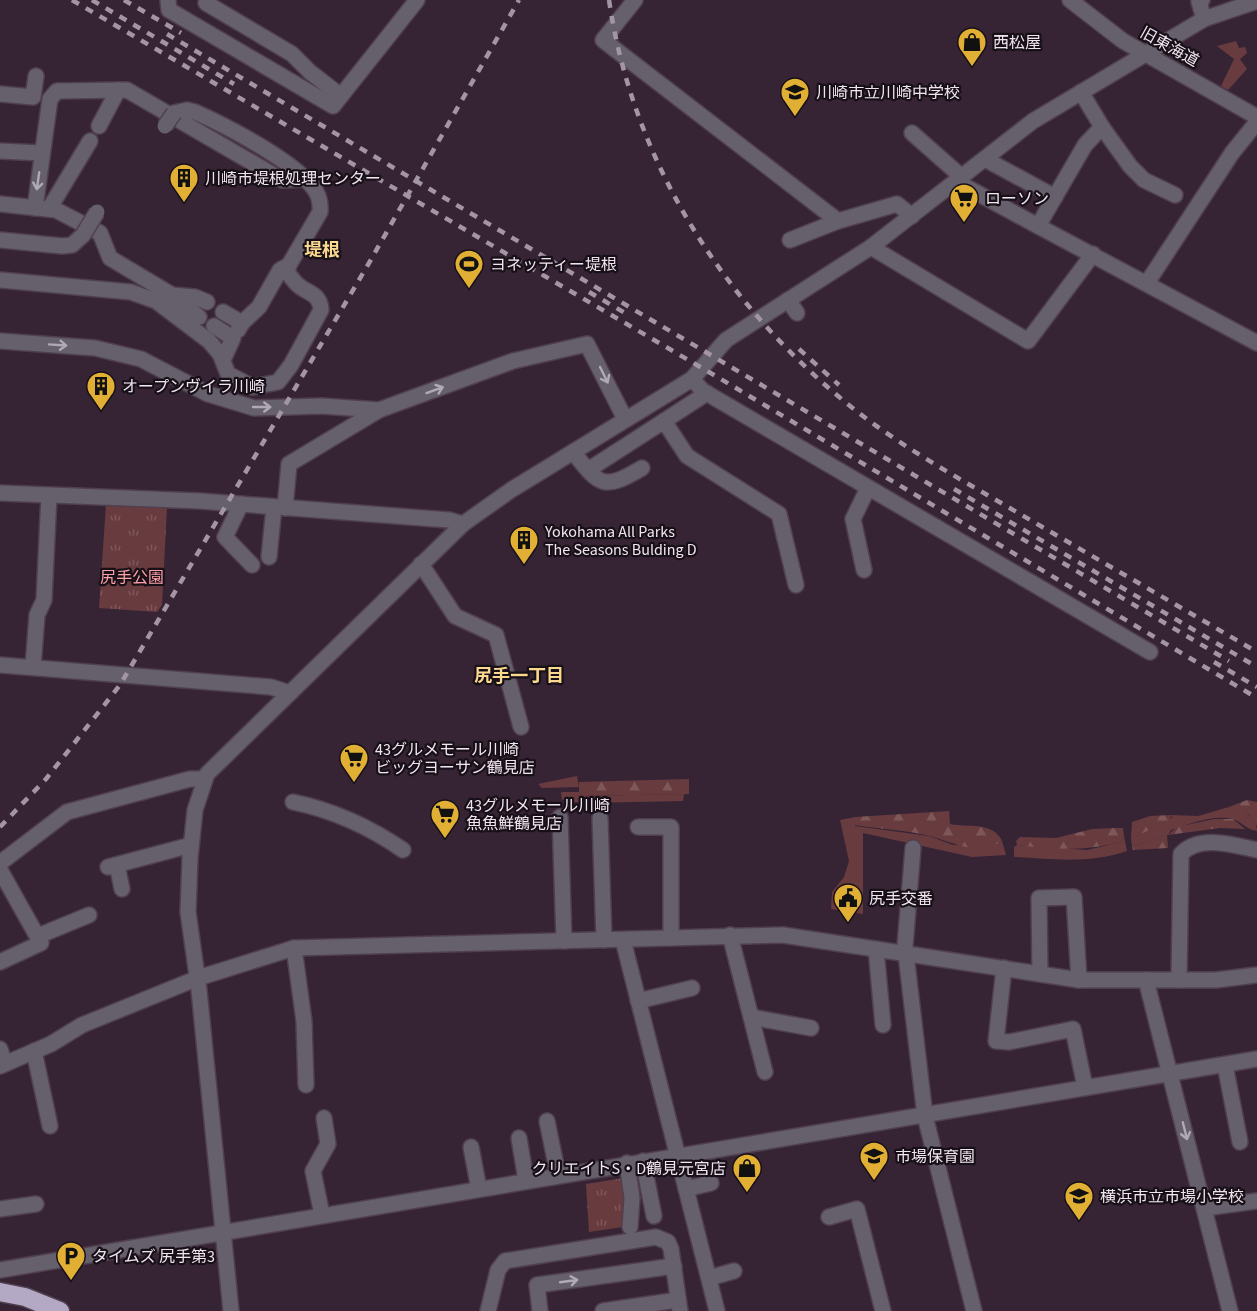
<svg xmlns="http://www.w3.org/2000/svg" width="1257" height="1311" viewBox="0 0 1257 1311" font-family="'Source Sans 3','Noto Sans JP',sans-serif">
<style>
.green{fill:#683b3f}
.forest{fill:url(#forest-firs)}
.park{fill:url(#park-tufts)}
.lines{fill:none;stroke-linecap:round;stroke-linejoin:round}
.minor-casing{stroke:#503f4f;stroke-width:18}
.highway-casing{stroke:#503f4f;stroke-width:21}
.minor{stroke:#65606b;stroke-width:15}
.highway{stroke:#b4a9c5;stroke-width:18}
.rail{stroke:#a495a3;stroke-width:4.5;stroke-dasharray:8 8;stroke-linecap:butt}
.minor-bridge-casing{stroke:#503f4f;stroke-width:18;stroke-linecap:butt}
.minor-bridge{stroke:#65606b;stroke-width:15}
.oneway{stroke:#b1a9b4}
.labels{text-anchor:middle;stroke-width:4.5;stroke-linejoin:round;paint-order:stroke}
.poi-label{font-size:16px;fill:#f0e4ef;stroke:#181018;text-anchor:start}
.street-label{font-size:16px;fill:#f0e4ef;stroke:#181018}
.park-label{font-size:16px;fill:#fda0a7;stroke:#181018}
.neighbourhood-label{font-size:18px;font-weight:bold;fill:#fad88e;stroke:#181018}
</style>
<defs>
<pattern id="forest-firs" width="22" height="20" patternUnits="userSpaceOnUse" patternTransform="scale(1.5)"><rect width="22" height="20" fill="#683b3f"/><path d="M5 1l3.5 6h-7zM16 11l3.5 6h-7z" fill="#7e575b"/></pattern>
<pattern id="park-tufts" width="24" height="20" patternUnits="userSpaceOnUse" patternTransform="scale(1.5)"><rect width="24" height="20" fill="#683b3f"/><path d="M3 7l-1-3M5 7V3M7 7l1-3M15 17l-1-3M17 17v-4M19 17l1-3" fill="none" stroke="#7e575b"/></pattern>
</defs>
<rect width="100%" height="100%" fill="#362435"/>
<g class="green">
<polygon points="1236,41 1239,48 1245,47 1247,53 1240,59 1247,69 1228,90 1221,86 1234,59 1217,46"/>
<polygon points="577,776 579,787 542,788 538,784"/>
<polygon points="561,792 579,792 579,796 684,794 683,801 586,803 574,802 569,798 562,800"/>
<path d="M1229,807c12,3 28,9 28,24 -13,-2 -15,-10 -25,-12 -19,-5 -42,5 -61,11l-3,5 -36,11 -1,-7 41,-21 -1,-3 27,1z"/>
<polygon points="855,817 855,826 929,836 953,845 997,845 1002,841 1006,855 972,857 863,833 863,914 831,909 832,892 844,877 849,861 840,820"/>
<path d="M1124,836l3,15c-38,13 -74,8 -113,6v-10l3,-2 70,5 34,-8z"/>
</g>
<g class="forest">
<polygon points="689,779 689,794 579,796 579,782"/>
<polygon points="1247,800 1257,802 1257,826 1249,815 1229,807"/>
<path d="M949,811l1,13c17,4 43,-3 52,17 -20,17 -50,1 -72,-5 -24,-6 -51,-7 -75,-11v-8z"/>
<polygon points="1171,815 1170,820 1131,839 1132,822 1150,816"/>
<polygon points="1214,819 1233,819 1245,829 1220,828 1168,835 1177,827"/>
<path d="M1115,828h8l1,8 -3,6c-35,9 -68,8 -104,3l-1,-4 4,-4 36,1 36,-9z"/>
<polygon points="1167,835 1168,848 1133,850 1132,846"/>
</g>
<g class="park">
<polygon points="106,504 167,507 162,605 157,612 99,608"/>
<polygon points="624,1178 623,1227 589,1232 586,1184"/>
</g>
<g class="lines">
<g class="minor-casing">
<g id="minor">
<polyline points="168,0 169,10 333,106 417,0"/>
<polyline points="635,0 603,40 838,221"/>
<polyline points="1070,0 1123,41 1257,117"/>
<polyline points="1202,0 1199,2 1204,19"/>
<polyline points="206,3 292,54 310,72 341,96"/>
<polyline points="1081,92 1102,127 1085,145 1038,226 1257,343"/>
<polyline points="0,94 33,97 36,76"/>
<polyline points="99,126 118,90"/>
<polyline points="1102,127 1130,166 1144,180 1175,195"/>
<polyline points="912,133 963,178"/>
<polyline points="0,151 42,153"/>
<polyline points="985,159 1055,197"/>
<polyline points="957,182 1038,226"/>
<polyline points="0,204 56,210 100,233 110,258 172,295 199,317"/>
<polyline points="35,208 50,99 57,91 127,90 282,180 305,179"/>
<polyline points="49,209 90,141"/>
<polyline points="0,240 62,246 72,245 83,235"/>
<polyline points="790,240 838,221 897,204 912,216"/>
<polyline points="871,247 1028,341 1093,254"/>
<path d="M0,280l131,12 25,9 53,40 11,13 8,20 25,13 25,-5 13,-17 30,-55c-1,-17 -13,-16 -23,-25 -4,-3 -7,-9 -11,-12l2,-8 31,-53c1,-10 -1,-18 -8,-26 -21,-26 -85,-60 -117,-74l-8,-2 -13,3"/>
<polyline points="1147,283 1232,153 1257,122"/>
<polyline points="172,295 195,297 207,302"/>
<polyline points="788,300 797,313"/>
<polyline points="223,312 242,323 238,330"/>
<polyline points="242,323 259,307 280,270 289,265"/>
<polyline points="214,326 233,338 223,360"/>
<polyline points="0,341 95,348 141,359 208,394 254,408 322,406 379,410"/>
<polyline points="692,379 703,391 1150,652"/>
<polyline points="664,421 707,393"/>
<path d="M573,452c27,34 30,39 69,16"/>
<polyline points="588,470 664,421 687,456 779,514 796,585"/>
<polyline points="0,493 200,501 449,520 463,524"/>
<polyline points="241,504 225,537 252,565"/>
<polyline points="285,508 289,464 379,410 513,361 587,344 625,419"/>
<polyline points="269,557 274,507"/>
<polyline points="421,564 455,616 496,635 521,727"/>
<polyline points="864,570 853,519 868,488"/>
<polyline points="0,665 271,687 290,693"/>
<polyline points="33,667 37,615 44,600 49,495"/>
<path d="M293,802c39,8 78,26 110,48"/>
<polyline points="560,817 564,941"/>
<polyline points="600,818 604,940"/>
<polyline points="638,827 671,827 671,938"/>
<polyline points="913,848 905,946 925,1116 974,1311"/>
<polyline points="0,863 67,812 190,779 204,779"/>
<polyline points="117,865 122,889"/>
<polyline points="108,867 191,845"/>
<polyline points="0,870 41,943 0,962"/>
<polyline points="730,935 765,1072"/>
<polyline points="38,936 89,915"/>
<polyline points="623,940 717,1311"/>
<polyline points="294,948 304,1021 306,1085"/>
<polyline points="876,949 883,1025"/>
<polyline points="1004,968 996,1041 1009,1042 1073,1029 1085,1087"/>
<polyline points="1040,974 1039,898 1074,897 1079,980"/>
<polyline points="1146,980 1230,1311"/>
<path d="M1179,980l2,-126c18,-20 53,-9 76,-4"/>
<polyline points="638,1001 692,988"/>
<polyline points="751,1017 811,1028"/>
<polyline points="0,1049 5,1064"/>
<polyline points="34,1051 50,1126"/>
<polyline points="1225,1065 1240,1142"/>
<polyline points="0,1066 51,1044 82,1025 198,978 294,948 783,935 1079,980 1216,980 1257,975"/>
<polyline points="547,1121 558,1175"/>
<polyline points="519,1138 526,1180"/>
<polyline points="471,1147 479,1189"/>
<polyline points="643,1161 654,1216"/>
<polyline points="627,1163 632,1198 630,1227"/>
<polyline points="686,1189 711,1183"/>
<polyline points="1205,1208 1257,1201"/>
<polyline points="0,1209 36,1204"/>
<polyline points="322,1215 313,1171 328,1144 324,1118"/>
<polyline points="829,1217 857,1209 883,1311"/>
<polyline points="0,1270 1257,1059"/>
<polyline points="709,1278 734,1271"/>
<polyline points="231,1311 199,990 188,912 190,858 195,810 207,774 463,524 511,490 692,379 726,340 871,247 1033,121 1204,19 1257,1"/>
<polyline points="488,1311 498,1270 505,1261 656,1237 668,1242 671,1249 680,1311"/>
<polyline points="540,1311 537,1285 674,1266"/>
<polyline points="603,1311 678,1300"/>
</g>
</g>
<g class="highway-casing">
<polyline id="highway" points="0,1292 25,1297 60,1311"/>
</g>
<use href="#minor" class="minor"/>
<use href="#highway" class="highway"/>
<g class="rail">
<polyline points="72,0 714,375 1257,698"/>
<polyline points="92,0 234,84"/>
<polyline points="124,0 181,33"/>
<path d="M609,0c23,156 109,295 229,396 55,47 119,81 182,118 79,46 158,92 237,138"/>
<polyline points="167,34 1229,661"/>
<polyline points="589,292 625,313"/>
<polyline points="799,349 839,385"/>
<polyline points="954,489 1257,667"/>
<polyline points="1214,662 1257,687"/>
<polyline points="0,827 46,779 120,685 369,263 519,0"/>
</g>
<g class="minor-bridge-casing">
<g id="minor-bridge">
<polyline points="165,126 174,113"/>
<polyline points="83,235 97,212"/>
</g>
</g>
<use href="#minor-bridge" class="minor-bridge"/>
</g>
<defs><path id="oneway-shaft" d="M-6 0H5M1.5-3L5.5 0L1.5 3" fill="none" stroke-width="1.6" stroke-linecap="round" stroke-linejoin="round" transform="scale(1.5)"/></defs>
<g class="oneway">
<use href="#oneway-shaft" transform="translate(38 181) rotate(98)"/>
<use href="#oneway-shaft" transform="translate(58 345) rotate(4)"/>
<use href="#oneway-shaft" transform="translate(604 375) rotate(64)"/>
<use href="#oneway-shaft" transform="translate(435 390) rotate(-20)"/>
<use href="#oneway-shaft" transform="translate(262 407)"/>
<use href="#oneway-shaft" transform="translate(1185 1131) rotate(76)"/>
<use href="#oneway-shaft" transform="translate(569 1281) rotate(-8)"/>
</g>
<defs>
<g id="shop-pin" transform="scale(1.5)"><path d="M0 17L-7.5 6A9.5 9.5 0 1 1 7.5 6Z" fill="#e0af34" stroke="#181018"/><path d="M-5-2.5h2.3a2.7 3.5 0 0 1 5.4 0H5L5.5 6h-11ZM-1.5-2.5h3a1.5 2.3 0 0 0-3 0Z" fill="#111"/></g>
<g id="school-pin" transform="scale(1.5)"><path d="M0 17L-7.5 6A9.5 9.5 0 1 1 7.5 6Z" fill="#e0af34" stroke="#181018"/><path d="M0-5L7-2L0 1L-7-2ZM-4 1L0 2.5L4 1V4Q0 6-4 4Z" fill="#111"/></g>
<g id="building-pin" transform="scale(1.5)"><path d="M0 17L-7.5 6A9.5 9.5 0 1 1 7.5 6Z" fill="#e0af34" stroke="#181018"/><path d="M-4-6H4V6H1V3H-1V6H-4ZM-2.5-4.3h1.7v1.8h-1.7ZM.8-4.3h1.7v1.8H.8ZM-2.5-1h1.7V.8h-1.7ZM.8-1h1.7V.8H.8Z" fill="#111"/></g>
<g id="supermarket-pin" transform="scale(1.5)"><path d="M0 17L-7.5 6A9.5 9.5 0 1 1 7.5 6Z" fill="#e0af34" stroke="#181018"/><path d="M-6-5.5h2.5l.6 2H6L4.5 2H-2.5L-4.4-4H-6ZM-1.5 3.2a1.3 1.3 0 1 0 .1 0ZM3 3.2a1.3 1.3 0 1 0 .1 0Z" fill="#111"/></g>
<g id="stadium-pin" transform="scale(1.5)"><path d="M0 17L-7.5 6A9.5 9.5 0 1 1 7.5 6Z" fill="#e0af34" stroke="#181018"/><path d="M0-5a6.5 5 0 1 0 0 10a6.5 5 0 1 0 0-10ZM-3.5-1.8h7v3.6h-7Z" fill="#111"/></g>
<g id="civic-pin" transform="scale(1.5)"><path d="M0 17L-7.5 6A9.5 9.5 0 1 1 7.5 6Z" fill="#e0af34" stroke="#181018"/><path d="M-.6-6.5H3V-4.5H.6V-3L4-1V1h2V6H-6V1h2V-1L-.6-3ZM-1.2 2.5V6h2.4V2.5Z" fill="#111"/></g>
<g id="parking-pin" transform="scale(1.5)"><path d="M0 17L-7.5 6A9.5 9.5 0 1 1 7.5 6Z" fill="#e0af34" stroke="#181018"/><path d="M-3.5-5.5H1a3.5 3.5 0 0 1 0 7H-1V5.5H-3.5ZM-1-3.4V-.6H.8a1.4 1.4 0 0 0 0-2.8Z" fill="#111"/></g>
</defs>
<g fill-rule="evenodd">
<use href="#shop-pin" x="972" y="42"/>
<use href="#school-pin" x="795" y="92"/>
<use href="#building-pin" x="184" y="178"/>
<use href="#supermarket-pin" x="964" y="198"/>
<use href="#stadium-pin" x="469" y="264"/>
<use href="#building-pin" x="101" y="386"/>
<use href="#building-pin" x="524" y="540"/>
<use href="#supermarket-pin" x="354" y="758"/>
<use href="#supermarket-pin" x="445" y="814"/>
<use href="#civic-pin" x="848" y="898"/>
<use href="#school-pin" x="874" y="1156"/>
<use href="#shop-pin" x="747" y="1168"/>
<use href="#school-pin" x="1079" y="1196"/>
<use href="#parking-pin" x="71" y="1256"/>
</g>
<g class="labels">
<g class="poi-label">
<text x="993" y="48">西松屋</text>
<text x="816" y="98">川崎市立川崎中学校</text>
<text x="205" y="184">川崎市堤根処理センター</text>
<text x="985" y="204">ローソン</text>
<text x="490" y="270">ヨネッティー堤根</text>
<text x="122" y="392">オープンヴイラ川崎</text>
<text x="545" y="537">Yokohama All Parks<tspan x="545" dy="18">The Seasons Bulding D</tspan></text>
<text x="375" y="755">43グルメモール川崎<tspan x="375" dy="18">ビッグヨーサン鶴見店</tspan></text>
<text x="466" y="811">43グルメモール川崎<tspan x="466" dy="18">魚魚鮮鶴見店</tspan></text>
<text x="869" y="904">尻手交番</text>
<text x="895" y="1162">市場保育園</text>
<text x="726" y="1174" text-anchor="end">クリエイトS・D鶴見元宮店</text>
<text x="1100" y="1202">横浜市立市場小学校</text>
<text x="92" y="1262">タイムズ 尻手第3</text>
</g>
<g class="street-label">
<text transform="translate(1170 46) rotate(29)" y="6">旧東海道</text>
</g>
<g class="park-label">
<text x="132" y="583">尻手公園</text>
</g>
<g class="neighbourhood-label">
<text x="322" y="256">堤根</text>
<text x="519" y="682">尻手一丁目</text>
</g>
</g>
</svg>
